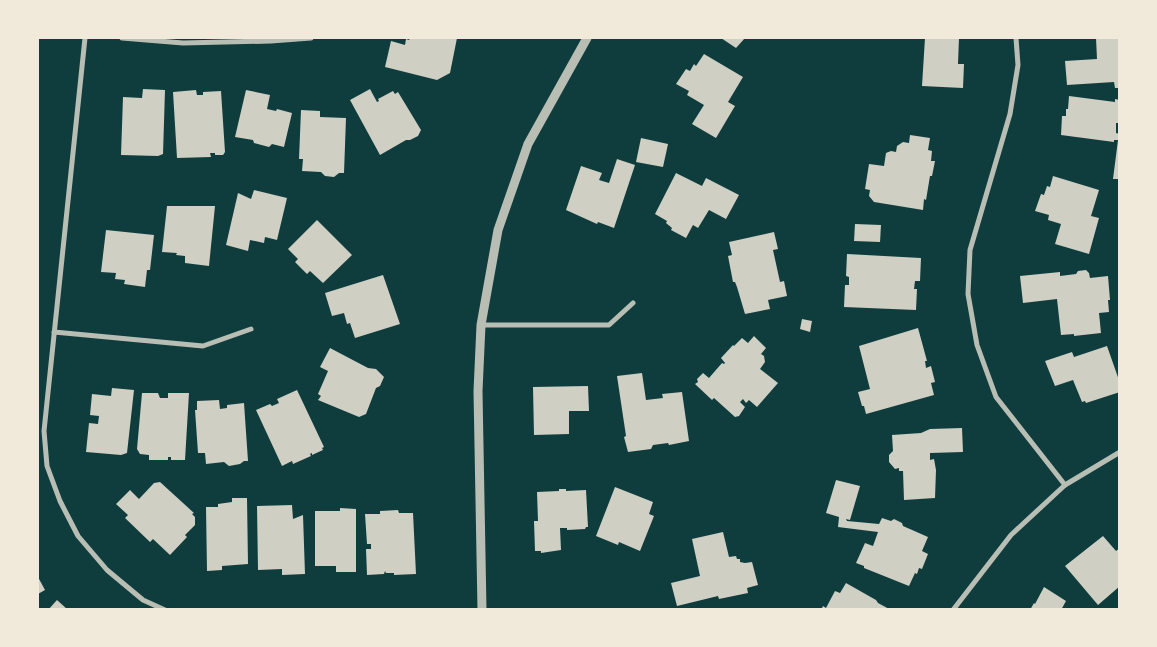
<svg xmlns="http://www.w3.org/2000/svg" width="1157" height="647" viewBox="0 0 1157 647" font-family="'Exo 2',sans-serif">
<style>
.building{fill:#cfcfc3}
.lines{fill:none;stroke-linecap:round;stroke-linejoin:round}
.minor{stroke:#b8beb3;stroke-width:5}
.tertiary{stroke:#b8beb3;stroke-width:9}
</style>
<rect width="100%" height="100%" fill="#0f3d3e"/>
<g class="building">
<polygon points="410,38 457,38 450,73 437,80 385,67 391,41 405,45 406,39 409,40"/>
<polygon points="721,38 745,38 736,48"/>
<polygon points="925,38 959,38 958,64 964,64 963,88 922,86"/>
<polygon points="1096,38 1120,38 1120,88 1115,88 1114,82 1067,85 1065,61 1097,59"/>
<polygon points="704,54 743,77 728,102 735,106 716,138 692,124 704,105 687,95 689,91 676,84 686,69 690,71 694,64 696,66"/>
<polygon points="143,89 165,90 163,154 158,156 121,155 123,97 142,98"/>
<polygon points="370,89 377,102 379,101 378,99 393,91 395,94 398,92 421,130 418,136 410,140 406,140 380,155 350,100"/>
<polygon points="196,90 197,95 203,95 203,92 221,91 225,152 223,155 215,155 215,153 210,153 211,157 177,158 173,92"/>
<polygon points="246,90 270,95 267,109 276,111 277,109 292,113 284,147 272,144 269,147 254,143 253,140 235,137"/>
<polygon points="1069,96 1115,102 1115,99 1120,100 1120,123 1116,123 1116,133 1120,134 1120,179 1113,179 1118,140 1114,140 1114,142 1061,135 1062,116 1066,116 1066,109 1068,109"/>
<polygon points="301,110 320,111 320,117 346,118 344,173 339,173 334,177 325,176 321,172 302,171 303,159 299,159"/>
<polygon points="910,135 930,138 928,150 932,151 931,161 935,161 932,176 930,176 926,200 924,199 923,210 874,202 869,196 870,190 865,189 869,164 884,166 886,153 891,151 896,152 897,146 903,142 909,143"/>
<polygon points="641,138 668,144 663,167 636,162"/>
<polygon points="617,159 635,165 614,228 598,222 597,224 566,210 581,166 602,173 599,180 609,183"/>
<polygon points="676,173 702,186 706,178 739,195 726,219 709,210 698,228 693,225 686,238 671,230 672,228 666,223 667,221 655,214"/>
<polygon points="1053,176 1099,190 1091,216 1099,218 1089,254 1055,244 1061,224 1048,220 1049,215 1035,211 1041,194 1044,195 1047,186 1050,187"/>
<polygon points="254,190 287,198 277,240 265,237 264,243 250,240 248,251 226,245 238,193 251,199"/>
<polygon points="167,206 215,206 209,266 185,263 185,256 176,255 177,253 162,252"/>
<polygon points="317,220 352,255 323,283 310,271 307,274 295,262 298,259 288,249"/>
<polygon points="855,224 881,225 880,242 854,241"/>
<polygon points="106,230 154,235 150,270 147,270 145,287 124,284 125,280 115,279 116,273 101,272"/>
<polygon points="774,232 778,249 773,250 780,282 784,281 787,296 768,300 770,309 745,314 737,287 735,282 733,282 728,256 732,255 729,242"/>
<polygon points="847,254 921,258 920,281 915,281 914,289 917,289 916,310 844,307 845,285 849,285 849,277 846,276"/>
<polygon points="1086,270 1089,273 1090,278 1108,276 1110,300 1108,300 1109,312 1099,313 1101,333 1074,336 1074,334 1061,335 1057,299 1023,303 1020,276 1060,272 1060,276 1076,274 1078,271"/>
<polygon points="383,275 400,324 355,338 350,323 347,324 344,313 332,316 325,293"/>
<polygon points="802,319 812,321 810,332 800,329"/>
<polygon points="918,328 927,361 925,361 926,368 931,366 935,382 931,383 934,395 866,414 864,406 862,406 858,392 870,389 859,346"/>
<polygon points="754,336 766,348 761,354 764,356 765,362 760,369 778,383 757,407 749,400 746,403 743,399 740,402 745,407 739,416 735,417 714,398 712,400 695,384 698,382 697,379 703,373 709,378 722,363 724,364 725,363 721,358 733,345 734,346 742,338 748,343"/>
<polygon points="1107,346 1120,383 1120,392 1086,403 1085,401 1082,402 1073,380 1055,386 1045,361 1072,352 1074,357"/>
<polygon points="330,348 368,368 376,369 384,377 380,386 376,388 366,414 359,417 318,400 321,396 318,394 328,371 320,367"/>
<polygon points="642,373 646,400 663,398 662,394 682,392 689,441 669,445 668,443 653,445 651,449 628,452 624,437 626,436 617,376"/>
<polygon points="588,386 589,411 569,411 569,434 534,435 533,387"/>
<polygon points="112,388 134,390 127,453 121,455 86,452 89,423 98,424 99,416 90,415 92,394 111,396"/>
<polygon points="297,390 324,447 322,448 323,450 312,455 312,453 310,454 311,456 293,464 292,461 282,466 256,410 270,404 272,406 279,403 277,399"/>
<polygon points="142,393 158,393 160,398 168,398 168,393 189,393 185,460 171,460 171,457 168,457 168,460 149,460 149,455 140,454 137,449"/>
<polygon points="219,400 220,409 227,408 227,405 244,403 248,461 244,461 240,464 229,466 224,462 206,464 205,453 198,453 195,410 197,410 197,401"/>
<polygon points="962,428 963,452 930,453 930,460 934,459 936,470 935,498 904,500 903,471 899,471 899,468 895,469 889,462 889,455 893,451 892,435 921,433 930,429"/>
<polygon points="836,480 860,486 850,520 846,519 847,521 879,524 882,518 891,521 894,519 902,523 903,526 928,537 922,551 928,554 922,569 919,568 917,574 915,573 909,586 864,568 864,566 856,563 865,543 873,546 878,532 838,527 839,517 826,513"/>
<polygon points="160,482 194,513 192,514 195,517 195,525 185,535 187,537 170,555 153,539 150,542 125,518 128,515 116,504 130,490 139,499 154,483"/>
<polygon points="615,487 653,502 649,514 654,516 640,551 619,542 618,545 596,536"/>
<polygon points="559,489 566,489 566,491 586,490 588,527 586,527 585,529 567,530 567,528 560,528 561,550 541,553 541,551 535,551 534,521 538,521 537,492 559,491"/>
<polygon points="232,498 247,498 248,564 222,566 222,570 207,571 206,507 218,507 218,504 232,502"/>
<polygon points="292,505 293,519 303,515 305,574 282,575 282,569 258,570 257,506"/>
<polygon points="340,508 356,509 356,572 336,572 336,566 315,566 315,511 340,511"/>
<polygon points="398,510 399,513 413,513 416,574 394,575 394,573 386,573 385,571 384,574 367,575 366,549 371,549 371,544 367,544 365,514 380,514 380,511"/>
<polygon points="723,532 729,557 736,556 737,559 740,559 740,562 745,563 752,562 758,585 747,588 748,593 719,599 718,596 677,606 671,583 700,576 692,539"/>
<polygon points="1103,536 1116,551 1120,548 1120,586 1098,605 1065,566"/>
<polygon points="38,577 45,590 38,594"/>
<polygon points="846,583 876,600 878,603 891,610 821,610 823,606 826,608 835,591 840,593"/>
<polygon points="1044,587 1066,601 1061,610 1030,610 1034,603 1035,604"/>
<polygon points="57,600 68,610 48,610"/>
</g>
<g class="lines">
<g class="minor">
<polyline points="85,38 44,431 47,466 60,501 78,536 107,570 143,600 165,610"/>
<polyline points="122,38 183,43 271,41 311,38"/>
<polyline points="1016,38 1018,65 1010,114 970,250 968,294 977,345 996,397 1065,485"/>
<polyline points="481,325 609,325 633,303"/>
<polyline points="54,332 203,346 251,329"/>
<polyline points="953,610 1011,535 1065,485 1120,452"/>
</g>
<polyline class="tertiary" points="482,610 478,391 481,325 498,230 528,144 587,38"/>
</g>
<rect width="1157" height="647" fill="none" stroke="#f1e9da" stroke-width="78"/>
</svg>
